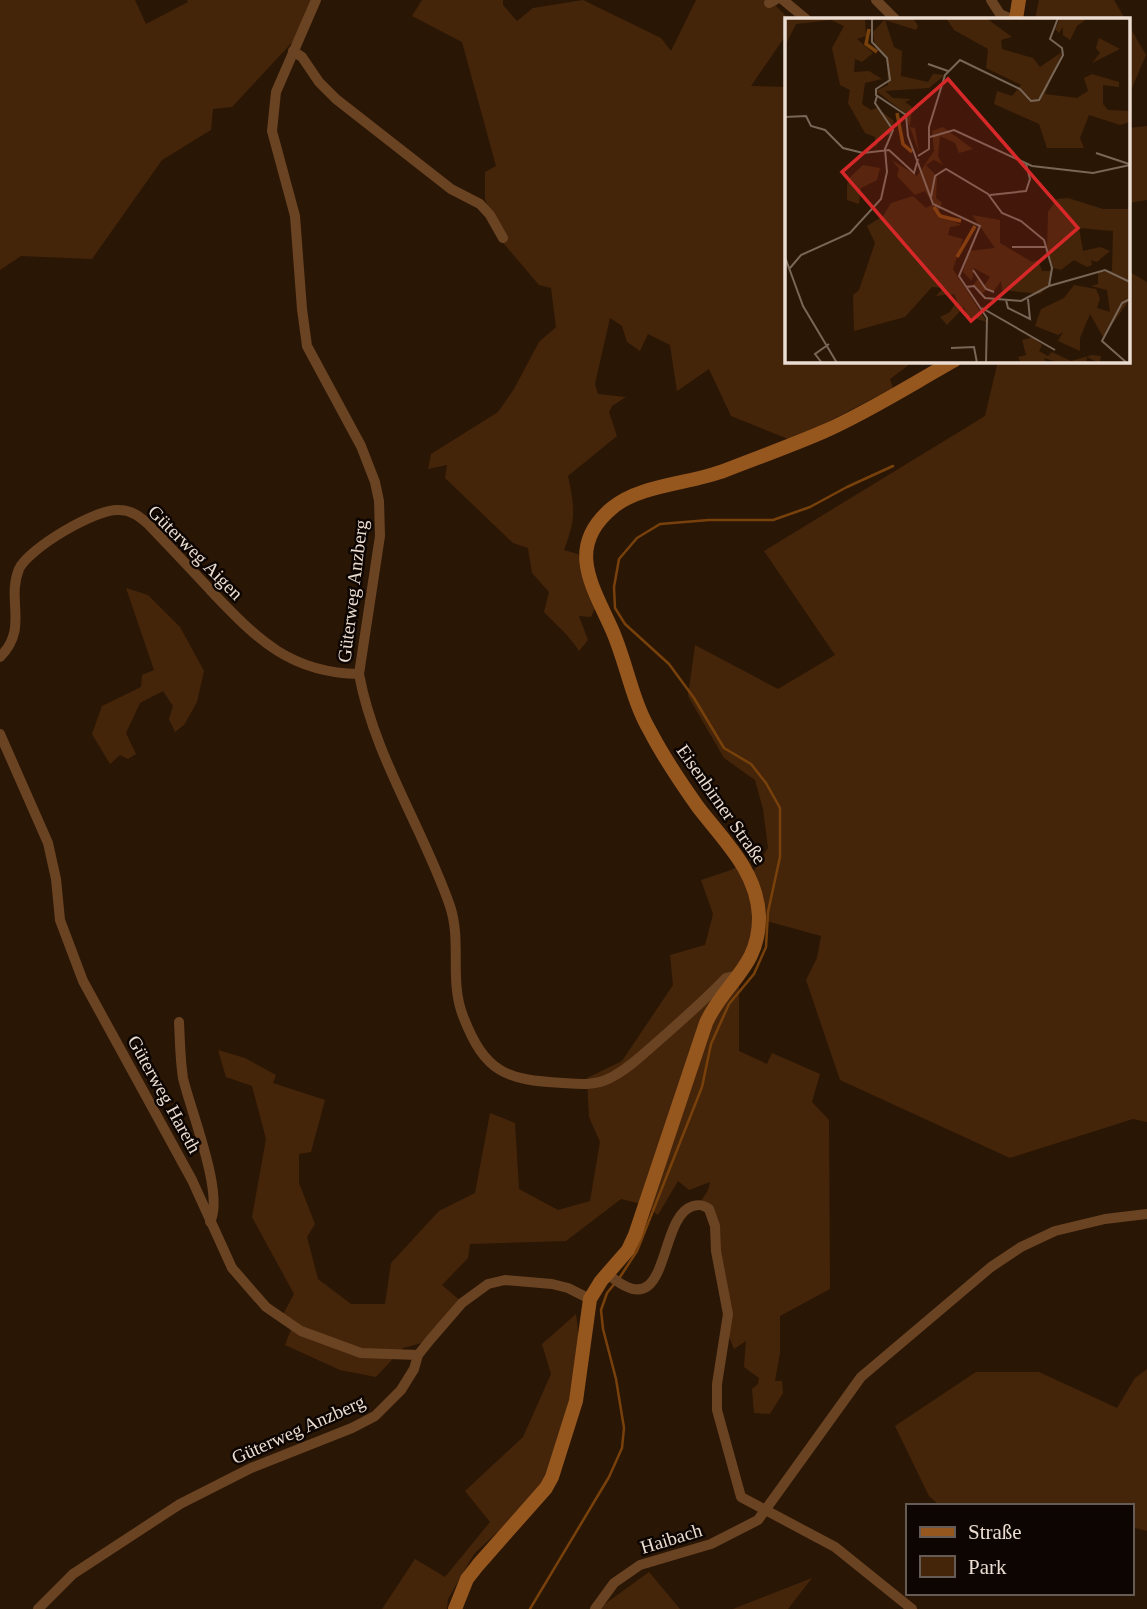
<svg xmlns="http://www.w3.org/2000/svg" width="1147" height="1609" viewBox="0 0 1147 1609" font-family="Georgia,serif">
<style>
.green{fill:#45250a}
.lines{fill:none;stroke-linecap:round;stroke-linejoin:round}
.stream{stroke:#78410b;stroke-width:2.5}
.minor{stroke:#6a4323;stroke-width:10}
.secondary{stroke:#96571f;stroke-width:14}
.labels{text-anchor:middle;stroke-width:5;stroke-linejoin:round;paint-order:stroke}
.street-label{font-size:19px;fill:#ecddd2;stroke:#0c0501}
.inset-river{fill:none;stroke:#78410b;stroke-width:3.5}
.inset-road{fill:none;stroke:#786657;stroke-width:2}
.view{fill:#d62828;fill-opacity:0.15;stroke:#d62828;stroke-width:3.5}
.inset-edge{fill:none;stroke:#ecddd2;stroke-width:3.5}
</style>
<rect width="100%" height="100%" fill="#2a1605"/>
<g class="green">
<polygon points="0,0 135,0 146,24 188,2 187,0 314,0 298,36 232,107 213,109 211,130 162,160 92,259 21,256 0,270"/>
<path d="M422,0h81v5l14,16 16,-13 50,-8 78,38 10,13 25,-51h70l-2,4 4,3 7,-2 14,14h-3v16l-35,51 35,1v273l128,1 -24,18 3,9 -75,39 -30,12 -57,-23 -22,-47 -32,22 -7,-46 -22,-11 -8,17 -13,-9 -5,-16 -12,-8 -15,66 3,10 28,3 -14,9 -3,6 8,24 -49,40c7,33 8,42 -4,74l14,4 18,52 -5,11 -12,-1 9,24 -9,11c-10,-16 -22,-25 -35,-39l5,-20 -17,-19 -4,-25 -15,-5 -68,-65 2,-13 -19,4 3,-15 67,-42 16,-23 25,-47 17,-15 -5,-39 -12,-3 -40,-47 -14,-39v-27l11,-6 -34,-124 -50,-26z"/>
<polygon points="1039,0 1114,0 1125,19 1035,19"/>
<polygon points="1128,24 1146,55 1128,97"/>
<polygon points="1147,126 1147,200 1128,203 1128,128"/>
<polygon points="1128,271 1147,282 1147,1122 1133,1119 1010,1158 840,1080 806,980 817,958 821,936 759,919 739,979 739,1051 767,1064 772,1053 820,1074 812,1102 829,1120 830,1289 780,1316 780,1353 775,1381 782,1381 783,1393 770,1414 754,1413 752,1389 758,1384 759,1378 744,1367 746,1341 734,1349 728,1335 710,1213 698,1206 708,1190 710,1182 689,1190 678,1181 658,1215 645,1205 621,1199 566,1241 470,1244 468,1258 442,1285 463,1303 425,1342 403,1348 376,1377 340,1370 285,1345 292,1327 281,1318 294,1294 252,1217 266,1139 252,1086 226,1077 218,1050 245,1058 276,1075 273,1083 325,1100 311,1152 299,1154 299,1183 315,1224 307,1237 318,1279 351,1304 385,1304 391,1263 439,1211 475,1193 490,1113 515,1123 519,1189 558,1210 590,1201 600,1142 589,1117 587,1078 622,1061 673,985 670,955 705,945 713,914 701,880 731,870 742,863 750,877 768,848 763,809 755,780 724,758 688,696 695,645 778,689 835,655 764,551 985,416 998,361 1128,360"/>
<polygon points="126,588 148,595 180,627 204,671 197,702 184,725 175,732 169,719 173,706 163,691 140,703 126,733 136,754 128,759 120,755 110,764 92,734 102,706 141,687 142,675 154,670"/>
<polygon points="576,1314 580,1345 574,1390 548,1477 528,1503 474,1554 448,1599 447,1609 382,1609 415,1559 445,1577 490,1522 465,1491 523,1437 551,1374 542,1344"/>
<polygon points="1147,1369 1147,1531 1131,1527 1131,1506 940,1506 929,1496 895,1426 976,1372 1039,1372 1117,1408 1135,1378"/>
<polygon points="649,1572 680,1609 598,1609"/>
<polygon points="812,1578 788,1609 733,1609"/>
</g>
<g class="lines">
<g class="stream">
<polyline points="620,1277 637,1251 702,1087 711,1044 729,1004 754,974 766,947 768,912 780,857 780,808 766,783 751,764 724,748 694,698 669,664 625,624 615,608 614,587 619,559 637,538 660,524 709,520 773,520 810,507 847,487 893,466"/>
<polyline points="530,1609 609,1477 622,1448 624,1428 616,1379 603,1329 601,1310 607,1293 616,1282"/>
</g>
<g class="minor">
<path d="M316,0l-40,92 -4,39 23,85 7,93 5,37 54,100 14,36 4,19 1,35 -21,138c15,82 64,154 91,232 12,36 -1,74 13,110 22,57 43,64 100,67 16,1 32,3 47,-5 17,-8 32,-23 46,-35 24,-21 48,-42 70,-65l8,-2 4,2"/>
<polyline points="783,0 806,19"/>
<polyline points="876,0 895,19"/>
<polyline points="991,0 1000,14 1012,19"/>
<polyline points="769,3 775,0"/>
<polyline points="293,51 302,57 319,82 336,99 451,189 480,204 490,215 503,238"/>
<path d="M0,657c29,-29 6,-56 19,-88 9,-20 77,-61 100,-59 12,0 20,6 29,14 22,23 44,46 66,70 44,46 77,79 145,80"/>
<polyline points="0,734 48,843 56,879 60,920 83,981 192,1180 232,1268 266,1307 301,1331 361,1353 418,1355"/>
<path d="M179,1022c1,19 1,37 4,56 7,31 42,117 27,144"/>
<path d="M608,1274c64,56 48,-57 85,-68 7,-2 11,-1 16,3l6,17 1,25 12,63 -11,70v26l24,87 94,50 77,62"/>
<polyline points="38,1609 73,1574 180,1504 251,1468 352,1428 375,1416 401,1390 414,1369 418,1355 430,1340 462,1303 488,1284 505,1280 552,1284 568,1288 590,1299"/>
<polyline points="595,1609 614,1583 640,1565 711,1544 758,1520 861,1377 991,1267 1021,1247 1055,1231 1105,1219 1147,1214"/>
</g>
<g class="secondary">
<polyline points="1016,19 1019,0"/>
<path d="M455,1609l12,-30 11,-14 68,-77 6,-11 24,-76 14,-102 11,-18 27,-31 7,-15 71,-212c18,-41 54,-55 53,-107 -2,-45 -35,-75 -61,-109 -17,-24 -34,-49 -48,-76 -18,-31 -23,-66 -37,-99 -19,-44 -49,-84 -1,-124 29,-24 79,-24 114,-38 33,-13 67,-25 99,-39 45,-20 87,-47 130,-71"/>
</g>
</g>
<g class="labels">
<g class="street-label">
<text transform="translate(196 552) rotate(45)" y="7">Güterweg Aigen</text>
<text transform="translate(352 591) rotate(-83)" y="7">Güterweg Anzberg</text>
<text transform="translate(722 804) rotate(55)" y="7">Eisenbirner Straße</text>
<text transform="translate(165 1094) rotate(61)" y="7">Güterweg Hareth</text>
<text transform="translate(298 1429) rotate(-24)" y="7">Güterweg Anzberg</text>
<text transform="translate(671 1538) rotate(-17)" y="7">Haibach</text>
</g>
</g>
<g transform="translate(785 18)">
<rect width="345" height="345" fill="#2a1605"/>
<path d="M0,0h80l1,18 -9,3 16,14 -11,9 -7,-3 -1,13 15,-1 13,8 -17,4 -3,21 9,6 6,-2 17,13 -3,14 -8,-1 -8,14v-11l-10,-4 -17,-30 2,-13 -10,-5 -8,-37 12,-22 -13,-6 -35,4 -11,22zM101,0h27l5,8 -2,4 -31,-10 9,27 8,4 -1,25 27,6 5,-8 12,1 -16,13 -44,3 8,7 18,1 -6,3 7,5 -2,20 5,1 4,25 -14,-40 -29,-22 12,-6 -1,-27 -12,-12 -2,-14zM161,0h40l26,19 -11,3 1,9 31,9 7,9 22,-15 -17,42 32,4 11,-7 -4,-13 8,-4 27,8v5l-16,-2v19l5,6 22,1v11l-10,3 -31,-10 -9,23 4,10h-37l-8,-24 -45,-20 3,-13 15,5 9,-11 -35,-17 2,-19 -34,-19zM275,0h28l-11,8 -7,14 -7,-5v-8l-4,6 -4,-4zM314,20l21,11 -28,14 8,-10 -4,-5zM158,109l30,22 -14,4 -4,-10 -15,-7 -2,20 5,9 -9,-5 -8,5 11,11 -1,22 6,5 -4,9 23,13 -11,2 -2,8 15,4 -10,30 34,53 -20,-6 -3,-9 -17,18 -7,-8 10,-5 7,-12 -3,-6 -18,2 7,-8 -11,-1 -27,30 -51,14 -1,-36 6,-5 16,-47 -8,-17 16,-10 8,-13 22,-7 13,12 7,-4 -8,-13 -10,4 -4,-4 -14,-15 2,-7 -7,-9 25,16 17,-25 -2,-20zM78,147l17,3 -3,12 -16,8 -2,16 -12,-4v-13l1,-8zM283,180l35,11h27v90l-27,38 -13,-23 -10,24v13l-22,-10 5,-9 -5,3 -23,-9 6,-17 23,-11 10,-13 22,4 4,9 -3,10 13,4 -3,-22 -16,-4 7,-2v-12l14,-1 1,-40 -34,-3 4,23 17,-4 10,4 -13,11 -6,-2 1,5 -5,2 -13,-7 -13,10 -8,-2 -6,-19 1,-37 9,-13zM187,197l28,5v23l32,19 6,-2 4,11h10l-3,14 -9,9 -38,-4 -1,-9 -7,10 -8,-1 -5,5 -8,-10 5,-6 6,7 6,-9 -16,-9 -2,13 -9,-9 6,-21 26,-3zM248,319l9,8 -3,6 9,5 4,-4 19,9 21,-6 9,1 -1,6 14,1h-15l-12,-6 -1,6h-26l-16,-5 2,5h-25l-3,-6 8,-2 -4,-15z" fill="#45250a"/>
<path class="inset-river" d="M84,11l-3,15 11,8M112,95l6,31 9,8M149,189l6,9 21,5M172,239l18,-31"/>
<path class="inset-road" d="M87,0v24l15,16 3,22 -14,9v6l30,20 2,21 25,68 47,22 -21,50 28,42 -1,45M143,46l20,7M0,99l21,-1 5,10 14,4 18,18 20,5 26,-3 25,23 4,-14M0,112v31M145,119l24,-7 78,36 61,7 37,-8M311,135l33,11M133,138l11,-7v-22l16,-52 15,-15 60,29 11,12 8,-1 24,-45 -1,-7 -12,-9 8,-21M205,177l36,-4 4,-12 -4,-15M146,179l4,-21 11,-7 42,25 14,19 19,8 23,19 8,28 -3,18M227,229h35M0,239l18,49 34,57M5,250l11,-13 49,-22 31,-34 6,-27 -2,-23 8,-19 -18,-27 2,-7M188,252l13,19 8,3M181,269l8,-1 11,12 36,3 28,-15 56,-16 25,12M221,282l2,8 22,11 -2,-20M197,290l73,42M166,330l23,-1 3,16M37,345l-7,-9 14,-10M342,345l-25,-22 20,-38 8,-4"/>
<path class="view" d="M163,61l130,149 -107,93 -129,-149z"/>
<rect width="345" height="345" class="inset-edge"/>
</g>
<rect x="906" y="1504" width="228" height="91" fill="#0c0501" stroke="#665b55" stroke-width="2"/>
<rect x="920" y="1527" width="35" height="10" fill="#96571f" stroke="#665b55" stroke-width="2"/>
<text x="968" y="1539" font-size="21" fill="#ecddd2">Straße</text>
<rect x="920" y="1556" width="35" height="21" fill="#45250a" stroke="#665b55" stroke-width="2"/>
<text x="968" y="1574" font-size="21" fill="#ecddd2">Park</text>
</svg>
